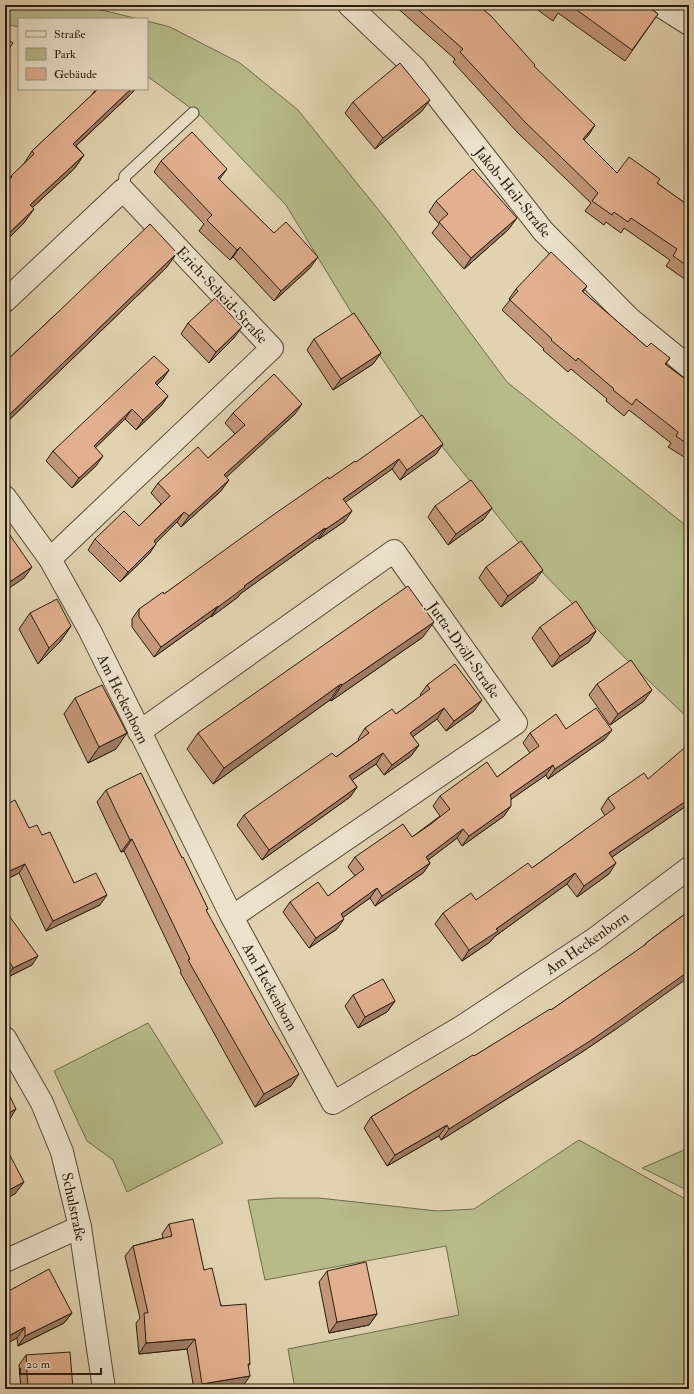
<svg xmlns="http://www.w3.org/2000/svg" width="694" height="1394" viewBox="0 0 694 1394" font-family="'IM FELL Double Pica',serif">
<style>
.green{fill:#b6bb89;stroke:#6e6c4d}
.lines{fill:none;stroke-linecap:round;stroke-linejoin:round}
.lane-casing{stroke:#564b39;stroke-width:13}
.street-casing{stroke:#564b39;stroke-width:24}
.lane{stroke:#ece2cc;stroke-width:11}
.street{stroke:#ece2cc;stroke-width:22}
.wall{fill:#c2977a;stroke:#271e11}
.shaded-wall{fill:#9e7b63;stroke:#271e11}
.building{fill:#e2b08e;stroke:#271e11}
.labels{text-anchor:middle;stroke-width:4;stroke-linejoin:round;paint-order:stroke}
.street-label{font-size:15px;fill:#271e11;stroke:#ece2cc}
</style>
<rect width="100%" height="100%" fill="#e1d3b0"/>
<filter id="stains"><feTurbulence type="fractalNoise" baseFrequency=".005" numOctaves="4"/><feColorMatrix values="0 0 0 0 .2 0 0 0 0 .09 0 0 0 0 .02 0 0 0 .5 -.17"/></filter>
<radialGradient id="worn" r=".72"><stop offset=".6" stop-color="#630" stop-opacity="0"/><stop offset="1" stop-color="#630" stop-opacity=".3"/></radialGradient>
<g class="green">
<polygon points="5,5 80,5 139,19 19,19 19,27 5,24"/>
<polygon points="147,21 170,27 240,63 298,110 389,223 507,382 689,528 689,719 631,664 543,573 441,445 359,325 286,205 200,115 147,76"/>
<polygon points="148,1023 223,1143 127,1192 113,1160 87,1141 54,1071"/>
<polygon points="579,1140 689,1201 689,1389 295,1389 288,1349 459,1315 446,1246 265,1280 248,1200 277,1198 319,1198 437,1211 474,1209"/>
<polygon points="689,1148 689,1191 642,1168"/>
</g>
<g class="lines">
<g class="lane-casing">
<polyline id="lane" points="123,190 125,176 193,113"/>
</g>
<g class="street-casing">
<g id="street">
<polyline points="349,5 415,68 543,231 629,318 689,367"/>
<polyline points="659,5 689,24"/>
<polyline points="5,301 123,190 272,348 50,559"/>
<polyline points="5,497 50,559 90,631 232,917 333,1103 463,1026 593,940 689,868"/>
<polyline points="139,732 394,551 516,723 232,917"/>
<polyline points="5,1038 42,1103 62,1152 80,1227 104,1389"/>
<polyline points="5,1261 80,1227"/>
</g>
</g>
<use href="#lane" class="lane"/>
<use href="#street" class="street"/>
</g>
<g class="wall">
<polygon points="394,5 478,5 534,66 588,136 584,140 617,173 657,183 689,206 689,282 666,266 670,260 624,228 621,233 606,222 604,225 585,211 591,203 518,133 453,62 455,59"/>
<polygon points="531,5 646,5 658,14 625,61 558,13 553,21"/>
<polygon points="96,89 135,89 133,92 76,146 84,155 74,169 32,208 24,223 5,242 5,184 11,176 23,165 32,151 91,96"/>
<polygon points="353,102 422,111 375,149 345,113"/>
<polygon points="161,161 219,180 310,268 274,301 233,257 230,260 199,231 204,224 154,172"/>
<polygon points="436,201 509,229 464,269 432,233 439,224 429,212"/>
<polygon points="177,253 166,268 5,424 5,362 55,315"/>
<polygon points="587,286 583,292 647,347 670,358 666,364 689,382 689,460 668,447 671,443 629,410 624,416 606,401 607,399 571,369 568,372 543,350 544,349 502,310 510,300 509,299 516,289"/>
<polygon points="188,323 234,338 209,363 181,334"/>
<polygon points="314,339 381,353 373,364 333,390 307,350"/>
<polygon points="169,370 162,380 157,385 168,396 161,406 136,430 125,419 95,448 96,466 72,488 46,461 53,451"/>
<polygon points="233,413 295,414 226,477 221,491 181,527 177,522 156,543 149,554 120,582 88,550 95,539 139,526 161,504 151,493 158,483 208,458 235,434 225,423"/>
<polygon points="443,444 436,454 400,480 392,469 345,502 345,521 319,539 318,538 240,594 238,597 211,617 211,616 154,657 132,627 132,619 139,609 164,594 329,479 356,462"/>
<polygon points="435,506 484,519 448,545 428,517"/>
<polygon points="486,567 535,581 501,607 479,578"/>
<polygon points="30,613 71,626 60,642 38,664 19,629"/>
<polygon points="540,627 596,631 589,642 552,667 532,638"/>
<polygon points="423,637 331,701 330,700 213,784 187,749 198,733"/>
<polygon points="597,684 644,701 610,725 589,695"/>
<polygon points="427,685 474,711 446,731 437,719 412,737 419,745 411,756 384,775 376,764 352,780 357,787 350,797 262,860 237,825 244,815 336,757 359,740 358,739 365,728 396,714 421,696 420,695"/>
<polygon points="75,698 116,749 88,763 64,714"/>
<polygon points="566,729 605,739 548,779 546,775 511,799 504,816 462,846 457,838 428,860 430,863 423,873 375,906 370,898 343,917 337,929 309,948 283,912 290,902 328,896 355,876 348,867 355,857 412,837 440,816 433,806 440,796 497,777 516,763 530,753 523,743 530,733"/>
<polygon points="648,779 689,804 612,857 609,874 577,897 567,884 494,937 490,942 462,961 435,924 443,913 476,900 532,868 605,816 601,809 608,798"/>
<polygon points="106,790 182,858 208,909 206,911 291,1086 255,1107 180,972 181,971 124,851 121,852 97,802"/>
<polygon points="5,805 29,828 42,835 74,883 100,905 46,931 19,873 5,880"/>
<polygon points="5,910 32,965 6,978 5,975"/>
<polygon points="689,911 619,1027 582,1052 441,1140 439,1136 387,1166 364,1128 371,1117 474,1056 551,1010 644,946 646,943"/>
<polygon points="353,995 395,1001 387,1012 358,1028 345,1006"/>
<polygon points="169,1224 204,1270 250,1364 249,1365 243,1386 226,1389 194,1389 187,1349 139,1354 136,1323 140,1318 125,1256 133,1246 163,1238 162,1234"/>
<polygon points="327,1271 377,1314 369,1325 329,1333 319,1282"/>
<polygon points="5,1293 72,1313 64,1323 18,1346 17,1338"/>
<polygon points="26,1355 73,1389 21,1389 19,1365"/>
</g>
<g class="shaded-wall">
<polygon points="131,89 135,89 133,92 63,158 73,144"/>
<polygon points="430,100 422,111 375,149 383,138"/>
<polygon points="595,125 588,136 575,149 583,139"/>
<polygon points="84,155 74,169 20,219 30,205"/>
<polygon points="227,169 219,180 218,178"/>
<polygon points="34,209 24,223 5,242 5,237 6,236"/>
<polygon points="517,218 509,229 464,269 471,258"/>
<polygon points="240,247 233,257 230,260 237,250"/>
<polygon points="177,253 166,268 5,424 5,420 8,416"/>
<polygon points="318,257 310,268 274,301 281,291"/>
<polygon points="242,327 234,338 209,363 216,352"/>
<polygon points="381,353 373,364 333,390 341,379"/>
<polygon points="169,370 162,380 148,393 155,383"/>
<polygon points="168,396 161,406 136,430 143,420"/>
<polygon points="302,404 295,414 217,486 224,475"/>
<polygon points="132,409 125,419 87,456 94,446"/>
<polygon points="443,444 436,454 400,480 407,470"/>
<polygon points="103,456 96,466 72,488 79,478"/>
<polygon points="399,459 392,469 336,509 343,499"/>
<polygon points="229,480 221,491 181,527 189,516"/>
<polygon points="492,508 484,519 448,545 456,534"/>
<polygon points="352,511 345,521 319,539 326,529"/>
<polygon points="184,512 177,522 147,552 154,541"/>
<polygon points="325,528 318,538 240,594 238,597 211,617 218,607 244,586"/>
<polygon points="156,544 149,554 120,582 128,572"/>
<polygon points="32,567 24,578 5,591 5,585"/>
<polygon points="543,570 535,581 501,607 508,596"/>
<polygon points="218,606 211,616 154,657 161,647"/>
<polygon points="434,622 423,637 331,701 342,685"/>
<polygon points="71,626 60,642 38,664 49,648"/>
<polygon points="596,631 589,642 552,667 560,656"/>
<polygon points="341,684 330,700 213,784 224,768"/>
<polygon points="652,690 644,701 610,725 618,714"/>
<polygon points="482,700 474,711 446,731 454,721"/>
<polygon points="444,708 437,719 403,744 410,733"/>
<polygon points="612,730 605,739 548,779 555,769"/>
<polygon points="127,733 116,749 88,763 99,747"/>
<polygon points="419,745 411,756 384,775 392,765"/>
<polygon points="383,753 376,764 342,787 349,776"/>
<polygon points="553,765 546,775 503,805 510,795"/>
<polygon points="357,787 350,797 262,860 269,850"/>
<polygon points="689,799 689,804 602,864 609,853"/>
<polygon points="511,806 504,816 462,846 469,836"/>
<polygon points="463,829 457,838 419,867 426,857"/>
<polygon points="132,839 124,851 121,852 130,840"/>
<polygon points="430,863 423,873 375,906 382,896"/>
<polygon points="616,863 609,874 577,897 584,886"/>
<polygon points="25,864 19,873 5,880 5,873"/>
<polygon points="575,873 567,884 494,937 490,942 462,961 469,950 496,929"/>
<polygon points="377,888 370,898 334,924 341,914"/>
<polygon points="107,895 100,905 46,931 53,921"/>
<polygon points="344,919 337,929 309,948 316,938"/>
<polygon points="38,956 32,965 6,978 13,968"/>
<polygon points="689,971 689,977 619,1027 582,1052 441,1140 449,1129"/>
<polygon points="395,1001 387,1012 358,1028 365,1017"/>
<polygon points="299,1074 291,1086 255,1107 264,1094"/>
<polygon points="16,1109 8,1122 5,1123 5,1115"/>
<polygon points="447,1125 439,1136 387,1166 395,1155"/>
<polygon points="24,1182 15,1194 5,1199 5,1192"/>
<polygon points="72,1313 64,1323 18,1346 25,1336"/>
<polygon points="377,1314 369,1325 329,1333 337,1322"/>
<polygon points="25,1327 17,1338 5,1345 5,1338"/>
<polygon points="195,1339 187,1349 139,1354 146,1343"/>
<polygon points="250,1376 243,1386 226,1389 199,1389 202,1384"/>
</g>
<g class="building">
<polygon points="413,5 478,5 491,16 535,65 534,66 595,125 583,139 617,173 629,157 660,179 657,183 689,206 689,267 673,256 677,249 631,218 628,222 614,212 612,215 592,201 598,193 525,122 460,52 463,49"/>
<polygon points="554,5 564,5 561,10"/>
<polygon points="570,5 646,5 658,14 632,50"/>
<polygon points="5,38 13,43 5,54"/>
<polygon points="400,63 430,100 383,138 353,102"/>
<polygon points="98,89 131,89 73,144 84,155 30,205 34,209 6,236 5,235 5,184 12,177 11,176 34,154 32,151"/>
<polygon points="192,132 227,169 218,178 274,233 286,222 318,257 281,291 240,247 237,250 207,220 212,215 161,161"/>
<polygon points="473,169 517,218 471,258 439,222 448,214 436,201"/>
<polygon points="150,224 177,253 8,416 5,412 5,362 55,315"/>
<polygon points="551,252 587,286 582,291 647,347 651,343 670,358 665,364 689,382 689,445 676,436 678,432 636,399 632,405 613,390 614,389 578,358 576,361 551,340 552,339 510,300 518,291 516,289"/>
<polygon points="215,298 242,327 216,352 188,323"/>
<polygon points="354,313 381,353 341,379 314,339"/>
<polygon points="154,356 169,370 155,383 168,396 143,420 132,409 94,446 103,456 79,478 53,451"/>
<polygon points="274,374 302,404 224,475 229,480 189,516 184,512 154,541 156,544 128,572 95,539 124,511 139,526 170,496 158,483 198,447 208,458 245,425 233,413"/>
<polygon points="422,415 443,444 407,470 399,459 343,499 352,511 326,529 325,528 244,586 245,587 218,607 218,606 161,647 139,617 139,609 163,592 164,594 273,515 328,477 329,479 355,461 356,462"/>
<polygon points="471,480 492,508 456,534 435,506"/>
<polygon points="5,528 32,567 5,585"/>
<polygon points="521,541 543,570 508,596 486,567"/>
<polygon points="408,586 434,622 342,685 341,684 224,768 198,733"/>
<polygon points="57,599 71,626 49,648 30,613"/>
<polygon points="576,601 596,631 560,656 540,627"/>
<polygon points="631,660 652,690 618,714 597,684"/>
<polygon points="455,664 482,700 454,721 444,708 410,733 419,745 392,765 383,753 349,776 357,787 269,850 244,815 332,753 336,757 369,733 365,728 392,709 396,714 430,689 427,685"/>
<polygon points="102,685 127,733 99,747 75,698"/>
<polygon points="596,708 612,730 555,769 553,765 510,795 511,797 511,806 469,836 463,829 426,857 430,863 382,896 377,888 341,914 344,919 316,938 290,902 318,882 328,896 364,869 355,857 403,824 412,837 431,824 450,809 440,796 487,762 497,777 516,763 539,746 530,733 556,714 566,729"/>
<polygon points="689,744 689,799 609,853 616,863 584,886 575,873 496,929 498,931 469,950 443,913 471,893 476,900 528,863 532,868 615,808 608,798 644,773 648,779"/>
<polygon points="141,773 182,858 183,857 208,909 206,910 268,1022 299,1074 264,1094 188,960 190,959 132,839 130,840 106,790"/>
<polygon points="15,800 29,828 37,825 42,835 50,832 74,883 96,873 107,895 53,921 25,864 5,873 5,805"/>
<polygon points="5,910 38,956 13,968 5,953"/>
<polygon points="689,911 689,971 626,1016 590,1041 449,1129 447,1125 395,1155 371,1117 473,1055 474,1056 550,1009 551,1010 646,944 646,943"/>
<polygon points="383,979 395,1001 365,1017 353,995"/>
<polygon points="5,1086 16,1109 5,1115"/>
<polygon points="5,1146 24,1182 5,1192"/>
<polygon points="193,1219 204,1270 212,1268 221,1306 246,1304 250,1364 248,1364 250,1376 202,1384 195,1339 146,1343 144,1313 148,1313 133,1246 172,1236 169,1224"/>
<polygon points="366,1262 377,1314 337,1322 327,1271"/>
<polygon points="49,1269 72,1313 25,1336 25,1327 5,1338 5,1293"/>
<polygon points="70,1352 73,1389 28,1389 26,1355"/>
</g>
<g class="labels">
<g class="street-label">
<text transform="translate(513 192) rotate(51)" y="5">Jakob-Heil-Straße</text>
<text transform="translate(222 295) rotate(47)" y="5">Erich-Scheid-Straße</text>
<text transform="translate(464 650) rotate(55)" y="5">Jutta-Dröll-Straße</text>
<text transform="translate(123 699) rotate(64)" y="5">Am Heckenborn</text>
<text transform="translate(587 943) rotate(-35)" y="5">Am Heckenborn</text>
<text transform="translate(270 987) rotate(61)" y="5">Am Heckenborn</text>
<text transform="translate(74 1207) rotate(78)" y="5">Schulstraße</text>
</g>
</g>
<rect width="694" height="1394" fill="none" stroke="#e1d3b0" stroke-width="20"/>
<rect x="6" y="6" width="682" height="1382" fill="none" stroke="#271e11" stroke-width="2"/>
<rect x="10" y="10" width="674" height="1374" fill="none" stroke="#271e11"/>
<rect x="18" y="18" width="130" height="72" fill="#ece2cc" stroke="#9d9481"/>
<rect x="26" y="31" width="20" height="6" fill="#ece2cc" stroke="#9d9481"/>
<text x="54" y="38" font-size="12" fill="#271e11">Straße</text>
<rect x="26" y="48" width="20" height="12" fill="#b6bb89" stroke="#9d9481"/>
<text x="54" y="58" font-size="12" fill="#271e11">Park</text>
<rect x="26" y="68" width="20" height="12" fill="#e2b08e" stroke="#9d9481"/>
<text x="54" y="78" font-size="12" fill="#271e11">Gebäude</text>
<path d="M20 1368v6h81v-6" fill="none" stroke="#271e11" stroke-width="2"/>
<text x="26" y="1368" font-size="12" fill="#271e11" stroke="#ece2cc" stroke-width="3" paint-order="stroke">20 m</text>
<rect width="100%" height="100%" filter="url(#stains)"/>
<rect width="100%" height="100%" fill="url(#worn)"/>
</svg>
